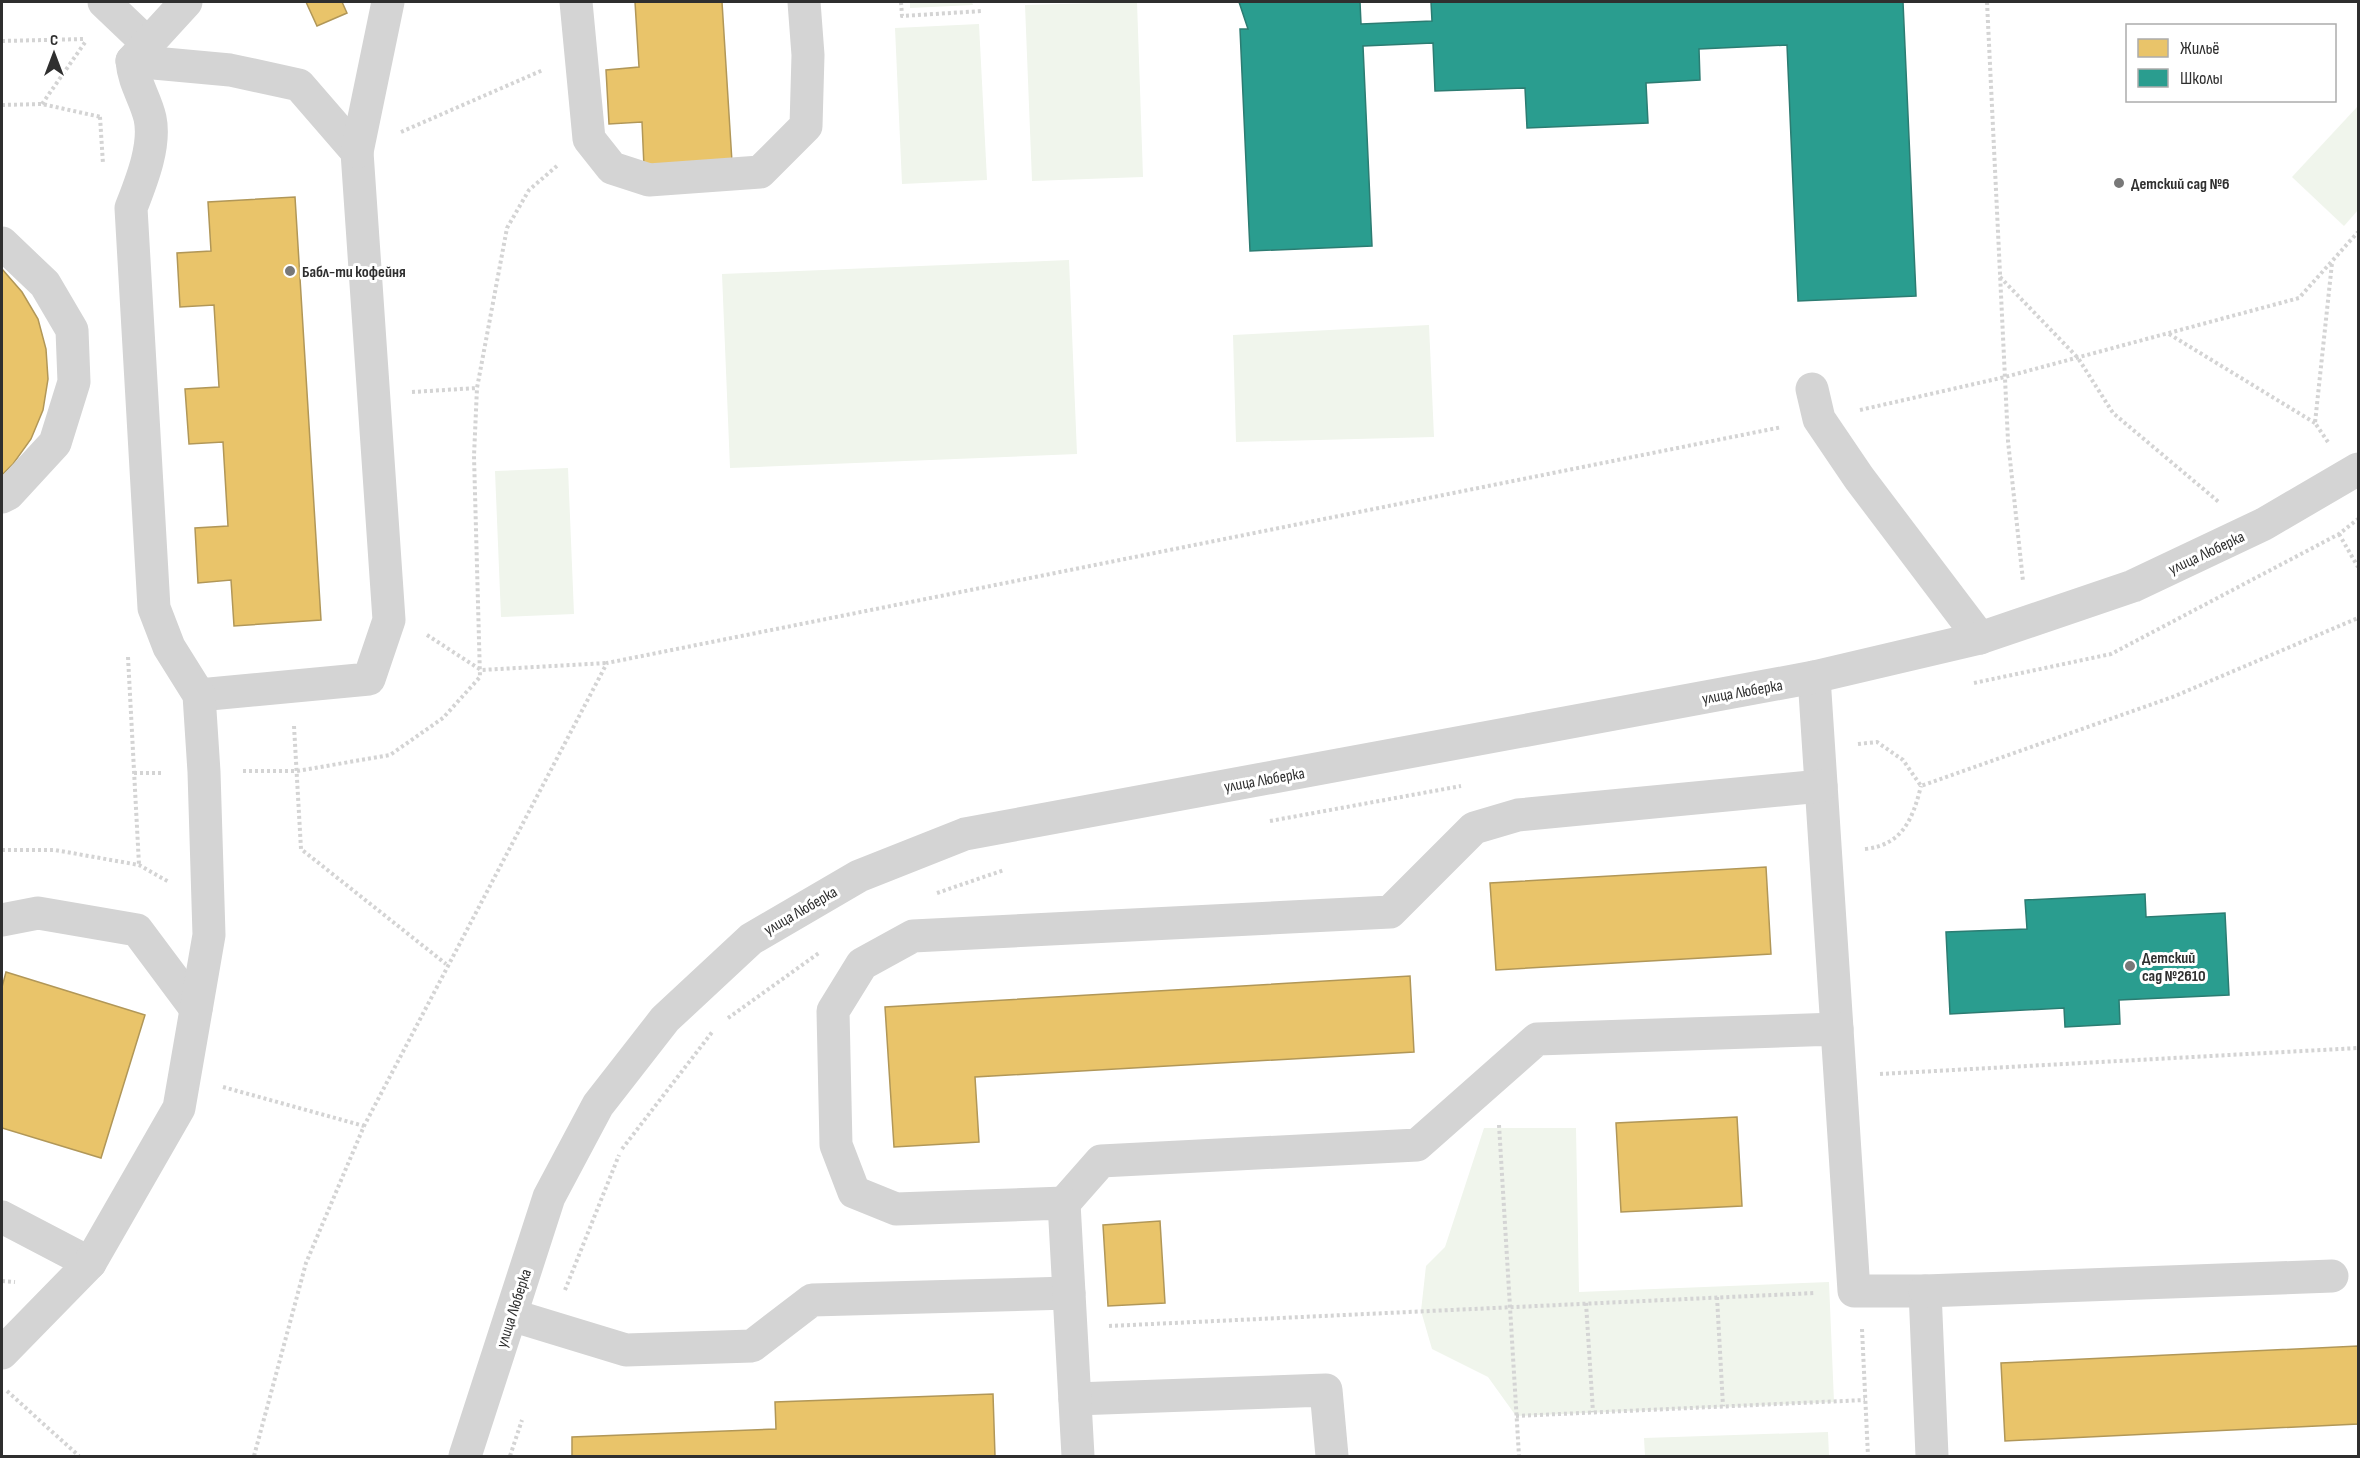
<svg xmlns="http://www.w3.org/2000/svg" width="2360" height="1458" viewBox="0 0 2360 1458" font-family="'Sofia Sans Condensed',sans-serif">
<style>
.green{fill:#f0f5ec}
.homes{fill:#e9c46a;stroke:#b19758;stroke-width:1.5}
.schools{fill:#2a9d8f;stroke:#2c7c72;stroke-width:1.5}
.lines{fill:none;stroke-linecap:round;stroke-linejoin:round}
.path{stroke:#d4d4d4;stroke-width:4;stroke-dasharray:3 3;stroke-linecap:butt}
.minor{stroke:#d4d4d4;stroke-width:33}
.poi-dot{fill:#787878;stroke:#fff;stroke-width:2}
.labels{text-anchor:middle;stroke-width:6;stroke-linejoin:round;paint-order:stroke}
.poi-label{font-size:16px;font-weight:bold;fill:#2f2f2f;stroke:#fff;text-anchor:start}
.street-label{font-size:16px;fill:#2f2f2f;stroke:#fff}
</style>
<rect width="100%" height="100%" fill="#fff"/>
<g class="green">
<polygon points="910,2 972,2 973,5 910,8"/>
<polygon points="1137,2 1143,177 1032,181 1025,5"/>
<polygon points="979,24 987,180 902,184 895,28"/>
<polygon points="2358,106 2358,210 2344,226 2292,177"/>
<polygon points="1069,260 1077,454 730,468 722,274"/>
<polygon points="1429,325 1434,437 1236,442 1233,335"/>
<polygon points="568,468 574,614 501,617 495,471"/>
<polygon points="1484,1128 1576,1128 1579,1292 1829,1282 1834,1402 1516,1416 1488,1377 1432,1349 1421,1311 1426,1266 1445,1247"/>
<polygon points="1828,1432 1829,1456 1645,1456 1644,1438"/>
</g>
<g class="homes">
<polygon points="306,2 342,2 347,13 317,26"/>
<polygon points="635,2 722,2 732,162 644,167 642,122 609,124 606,70 639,67"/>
<polygon points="295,197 321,620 234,626 231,580 198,583 195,528 228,526 223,442 189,444 185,389 219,387 214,305 180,307 177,253 211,251 208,202"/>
<polygon points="2,269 22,292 38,319 46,349 48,379 43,410 31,439 13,464 2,475"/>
<polygon points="1766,867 1771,954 1496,970 1490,883"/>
<polygon points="6,972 145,1015 101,1158 2,1128 2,987"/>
<polygon points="1410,976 1414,1052 975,1077 979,1142 894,1147 885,1007"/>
<polygon points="1737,1117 1742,1206 1621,1212 1616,1123"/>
<polygon points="1160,1221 1165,1303 1108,1306 1103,1225"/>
<polygon points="2358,1346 2358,1424 2005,1441 2001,1363"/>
<polygon points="993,1394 995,1456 572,1456 572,1437 776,1429 775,1402"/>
</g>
<g class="schools">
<polygon points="1239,2 1360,2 1361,24 1432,21 1431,2 1903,2 1916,296 1798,301 1787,45 1699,49 1700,80 1646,83 1648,123 1527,128 1525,88 1435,91 1433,43 1363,46 1372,246 1250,251 1240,29 1248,29"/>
<polygon points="2145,894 2146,917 2225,913 2229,995 2119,1000 2120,1024 2065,1027 2064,1008 1950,1014 1946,932 2027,929 2025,900"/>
</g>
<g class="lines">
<g class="path">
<polyline points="901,2 902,16 982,11"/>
<polyline points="1987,2 2008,441 2023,581"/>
<polyline points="2,41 85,39"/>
<polyline points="42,104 86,41"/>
<polyline points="2,105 42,104 101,117"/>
<polyline points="100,117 103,164"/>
<polyline points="401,132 543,70"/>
<polyline points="2000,277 2078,358 2113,413 2220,503"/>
<polyline points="2169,334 2315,423"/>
<polyline points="412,392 477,388"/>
<polyline points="1860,410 2005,377 2299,298 2358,232"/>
<polyline points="2328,442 2315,423 2332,263"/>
<polyline points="2339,534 2358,567"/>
<polyline points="427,635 481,670 607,663"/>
<polyline points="128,657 139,865"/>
<polyline points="1974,683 2111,654 2339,534 2358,519"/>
<polyline points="294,726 301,849 446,964"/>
<polyline points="1858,744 1877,742 1903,760 1921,786 2175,696 2358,618"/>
<polyline points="243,771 297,771 390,755 443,718 480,677 474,456 477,388 507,228 529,190 558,165"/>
<polyline points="134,773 164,773"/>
<polyline points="1270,821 1461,786"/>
<path d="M1865,849c38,-4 48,-31 56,-63"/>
<polyline points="2,850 55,850 139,865 169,882"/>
<polyline points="937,893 1004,870"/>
<polyline points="728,1018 819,953"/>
<polyline points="1880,1074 2358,1048"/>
<polyline points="223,1087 364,1126"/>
<polyline points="1499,1125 1519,1456"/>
<polyline points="622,1149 713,1031"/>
<polyline points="2,1281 15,1282"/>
<polyline points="565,1290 619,1155"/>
<polyline points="1717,1297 1723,1406"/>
<polyline points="1586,1303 1593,1412"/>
<polyline points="1109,1326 1815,1293"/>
<polyline points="1862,1329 1868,1456"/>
<polyline points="7,1391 79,1456"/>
<polyline points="1516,1416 1865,1400"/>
<polyline points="254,1456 306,1263 364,1126 607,663 1782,427"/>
<polyline points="510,1456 522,1420"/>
</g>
<g class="minor">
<polyline points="104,2 147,43"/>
<polyline points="576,2 589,139 612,168 649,180 760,172 806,126 808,55 804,2"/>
<polyline points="132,61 230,70 299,85 357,152 389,620 369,679 199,695"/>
<polyline points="357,152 388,2"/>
<polyline points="2,243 45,284 72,330 74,382 55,443 8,494 2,497"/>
<polyline points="1812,389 1819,419 1859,478 1980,638"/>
<polyline points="1814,677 1837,1029"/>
<polyline points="2,920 38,913 137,930 196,1009"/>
<polyline points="1064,1203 1101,1161 1417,1145 1537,1039 1837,1029 1854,1291 1925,1291 1932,1456"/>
<polyline points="2,1217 90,1263"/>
<polyline points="1925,1291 2332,1276"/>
<polyline points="511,1315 626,1350 752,1346 812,1300 1069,1293"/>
<path d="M2,1353l88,-90 89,-155 30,-173 -5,-163 -5,-77 -30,-48 -15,-39 -23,-400c10,-26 25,-62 19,-90 -5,-21 -16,-34 -18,-57l54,-59"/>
<polyline points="1075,1399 1326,1390 1332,1456"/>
<polyline points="465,1456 549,1197 598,1105 665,1019 751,939 859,876 965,834 1814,677 1980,638 2133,586 2264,524 2358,469"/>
<polyline points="1078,1456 1064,1203 896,1209 854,1192 836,1145 833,1011 862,964 913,936 1390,912 1474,828 1518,815 1821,786"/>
</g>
</g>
<g class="poi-dot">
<circle cx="2119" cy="183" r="6"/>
<circle cx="290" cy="271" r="6"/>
<circle cx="2130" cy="966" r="6"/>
</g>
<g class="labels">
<g class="poi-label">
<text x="2131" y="189">Детский сад №6</text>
<text x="302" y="277">Бабл-ти кофейня</text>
<text x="2142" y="963">Детский<tspan x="2142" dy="18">сад №2610</tspan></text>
</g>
<g class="street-label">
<text transform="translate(2206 552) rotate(-25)" y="6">улица Люберка</text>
<text transform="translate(1742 691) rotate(-10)" y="6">улица Люберка</text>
<text transform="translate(1264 779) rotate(-10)" y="6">улица Люберка</text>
<text transform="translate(800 910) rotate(-30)" y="6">улица Люберка</text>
<text transform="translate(513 1308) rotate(-72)" y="6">улица Люберка</text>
</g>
</g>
<rect width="2360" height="1458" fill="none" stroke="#2f2f2f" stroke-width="6"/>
<rect x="2126" y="24" width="210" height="78" fill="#ffffff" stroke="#acacac" stroke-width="1.5"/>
<rect x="2138" y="39" width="30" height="18" fill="#e9c46a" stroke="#acacac" stroke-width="1.5"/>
<text x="2180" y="54" font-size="18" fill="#2f2f2f">Жильё</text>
<rect x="2138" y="69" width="30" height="18" fill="#2a9d8f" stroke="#acacac" stroke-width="1.5"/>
<text x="2180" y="84" font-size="18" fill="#2f2f2f">Школы</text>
<g transform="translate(54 54)" stroke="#ffffff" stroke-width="4.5" paint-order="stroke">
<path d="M0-4.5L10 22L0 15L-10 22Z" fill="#2f2f2f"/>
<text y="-9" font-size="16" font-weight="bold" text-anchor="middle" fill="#2f2f2f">С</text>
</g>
</svg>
